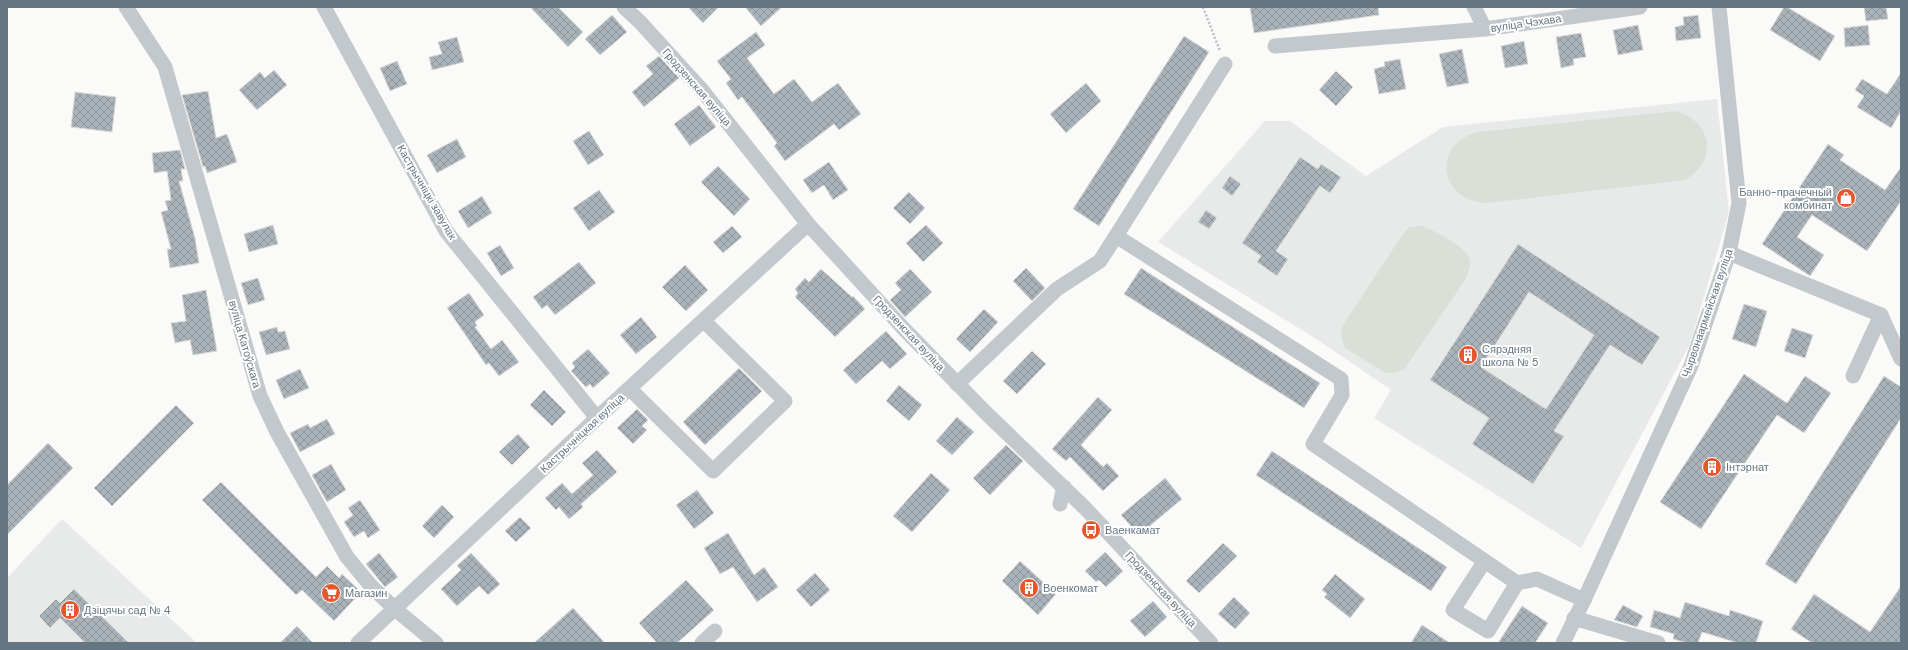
<svg xmlns="http://www.w3.org/2000/svg" width="1908" height="650" viewBox="0 0 1908 650" font-family="'DM Sans',sans-serif">
<style>
.built{fill:#e8e9e9}
.garden{fill:#dadfd7}
.building{fill:url(#building-cross-hatch);stroke:#dcdcda;fill-rule:evenodd}
.lines{fill:none;stroke-linecap:round;stroke-linejoin:round}
.path{stroke:#bbbfc2;stroke-width:2.5;stroke-dasharray:2 2;stroke-linecap:butt}
.minor{stroke:#c3c8cc;stroke-width:15}
.labels{text-anchor:middle;stroke-width:4;stroke-linejoin:round;paint-order:stroke}
.street-label{font-size:11px;fill:#657683;stroke:#fff}
.poi-label{font-size:11px;fill:#657683;stroke:#fff;text-anchor:start}
</style>
<defs>
<pattern id="building-cross-hatch" width="8" height="8" patternUnits="userSpaceOnUse"><rect width="8" height="8" fill="#aab3b9"/><path d="M0 0l8 8M0 8l8-8" fill="none" stroke="#8e969c"/></pattern>
</defs>
<rect width="100%" height="100%" fill="#fafaf8"/>
<g class="built">
<polygon points="1717,99 1729,212 1690,344 1581,548 1374,418 1391,390 1318,340 1158,242 1265,121 1290,121 1366,176 1443,127"/>
<polygon points="62,519 197,643 7,643 7,578"/>
</g>
<g class="garden">
<path d="M1676,111c37,11 42,50 9,69l-198,23c-48,-1 -56,-59 -9,-71z"/>
<path d="M1420,226c11,2 42,19 48,30 5,8 0,16 -3,24l-60,88c-7,5 -12,6 -21,4l-39,-24 -3,-8 -1,-12 62,-94 6,-7z"/>
</g>
<g class="building">
<polygon points="530,7 558,7 583,32 568,47"/>
<polygon points="688,7 719,7 703,23"/>
<polygon points="745,7 782,7 761,26"/>
<polygon points="1250,7 1378,7 1379,15 1254,33"/>
<polygon points="1784,7 1787,7 1835,36 1820,61 1770,30"/>
<polygon points="1864,7 1886,7 1888,19 1866,21"/>
<polygon points="612,15 627,32 600,55 585,39"/>
<polygon points="1698,15 1701,38 1676,41 1675,27 1684,25 1683,17"/>
<polygon points="1638,25 1643,50 1618,55 1613,30"/>
<polygon points="1868,25 1870,45 1845,47 1844,28"/>
<polygon points="756,32 765,45 747,58 774,94 794,79 812,102 838,83 861,114 839,130 834,124 785,161 774,146 777,143 742,97 738,100 726,83 731,79 717,61"/>
<polygon points="1581,33 1586,57 1573,59 1574,65 1561,68 1556,37"/>
<polygon points="1184,36 1209,52 1099,226 1073,209"/>
<polygon points="457,37 464,62 432,70 429,57 442,54 438,42"/>
<polygon points="1524,41 1528,64 1505,68 1501,46"/>
<polygon points="1462,49 1469,83 1447,87 1439,54"/>
<polygon points="659,56 679,78 644,107 632,92 653,74 646,66"/>
<polygon points="1400,59 1406,89 1379,94 1374,69 1385,66 1384,62"/>
<polygon points="397,61 407,84 390,91 380,68"/>
<polygon points="274,70 287,85 257,110 239,90 260,72 265,78"/>
<polygon points="1336,71 1353,87 1336,106 1319,90"/>
<polygon points="1901,73 1901,111 1891,128 1857,107 1864,96 1855,90 1862,79 1887,94"/>
<polygon points="1086,83 1101,101 1066,133 1050,114"/>
<polygon points="208,91 216,138 227,134 237,162 207,173 205,166 203,167 182,95"/>
<polygon points="75,92 116,97 112,132 71,127"/>
<polygon points="699,105 716,127 690,146 674,124"/>
<polygon points="589,131 604,155 588,165 573,141"/>
<polygon points="457,139 466,157 437,173 427,155"/>
<polygon points="1828,144 1844,155 1840,160 1885,190 1901,167 1901,201 1867,251 1812,215 1797,237 1824,255 1810,276 1762,244"/>
<polygon points="180,150 185,169 181,169 183,181 179,181 195,238 199,263 170,268 167,249 171,249 161,212 168,210 165,201 171,200 167,171 154,173 152,153"/>
<polygon points="1300,157 1318,169 1321,164 1341,177 1330,193 1320,186 1276,251 1288,259 1277,276 1257,262 1261,256 1242,243"/>
<polygon points="829,162 848,190 833,200 824,185 812,193 803,180"/>
<polygon points="718,166 750,199 734,216 701,182"/>
<polygon points="1230,176 1241,184 1232,196 1222,188"/>
<polygon points="599,190 615,212 589,231 573,208"/>
<polygon points="909,192 925,208 910,224 893,208"/>
<polygon points="482,196 492,213 468,228 458,211"/>
<polygon points="1206,210 1217,218 1209,229 1198,222"/>
<polygon points="273,225 278,244 249,252 244,234"/>
<polygon points="926,225 943,243 923,262 906,243"/>
<polygon points="732,226 742,237 723,253 713,242"/>
<path d="M1518,244l142,93 -18,28 -32,-20 -56,86 10,5 -31,48 -61,-40 17,-26 -59,-38zM1529,292l65,43 -48,74 -65,-42z"/>
<polygon points="500,245 514,268 501,276 487,253"/>
<polygon points="579,262 596,283 555,315 547,305 542,309 533,297"/>
<polygon points="685,265 708,290 686,311 662,287"/>
<polygon points="1026,268 1045,288 1032,301 1013,281"/>
<polygon points="1141,268 1320,383 1304,408 1124,294"/>
<polygon points="821,269 852,297 853,296 865,309 835,337 795,297 798,293 795,289 805,278 809,282"/>
<polygon points="910,269 932,292 905,317 890,300 901,290 895,283"/>
<polygon points="258,278 265,300 248,305 241,283"/>
<polygon points="206,290 217,351 193,355 190,340 175,343 171,323 186,321 182,295"/>
<polygon points="469,293 484,315 475,322 477,326 475,327 491,349 502,340 519,362 499,376 489,363 486,365 447,308"/>
<polygon points="1744,304 1767,311 1756,347 1732,339"/>
<polygon points="984,309 998,322 970,352 956,339"/>
<polygon points="641,317 657,337 636,354 620,335"/>
<polygon points="277,327 278,332 285,331 290,349 266,355 259,332"/>
<polygon points="1792,328 1813,335 1805,358 1784,351"/>
<polygon points="886,331 907,354 890,369 882,361 856,384 843,370"/>
<polygon points="588,349 610,373 593,388 590,384 586,387 571,371 575,367 572,363"/>
<polygon points="1032,351 1046,364 1017,394 1003,381"/>
<polygon points="739,368 762,391 705,445 683,422"/>
<polygon points="300,369 309,388 284,399 276,380"/>
<polygon points="1744,374 1787,403 1805,376 1831,393 1804,433 1777,415 1701,529 1660,502"/>
<polygon points="1884,376 1901,387 1901,418 1796,584 1765,564"/>
<polygon points="899,385 922,405 909,421 886,401"/>
<polygon points="544,390 566,412 552,426 530,405"/>
<polygon points="1098,397 1112,410 1081,445 1103,467 1107,463 1119,476 1103,491 1070,457 1066,461 1052,449"/>
<polygon points="176,405 194,423 112,506 94,488"/>
<polygon points="637,409 648,420 642,426 647,430 633,444 617,428"/>
<polygon points="957,417 974,432 952,455 936,441"/>
<polygon points="327,419 335,434 300,452 290,433 308,424 310,428"/>
<polygon points="518,434 530,447 512,465 499,452"/>
<polygon points="48,443 73,468 7,535 7,485"/>
<polygon points="1006,445 1023,461 990,495 973,478"/>
<polygon points="597,450 617,472 581,504 583,507 569,519 559,507 556,510 545,498 562,483 572,494 593,475 582,463"/>
<polygon points="1272,451 1447,567 1431,591 1256,475"/>
<polygon points="331,464 346,490 327,502 312,475"/>
<polygon points="931,473 950,490 912,532 893,516"/>
<polygon points="1165,478 1182,499 1139,535 1121,515"/>
<polygon points="221,482 316,577 327,566 339,578 342,574 361,592 334,621 302,590 296,595 202,500"/>
<polygon points="697,490 714,513 694,529 676,505"/>
<polygon points="360,500 380,530 368,538 364,531 354,537 344,522 353,515 348,508"/>
<polygon points="442,505 454,517 434,538 422,526"/>
<polygon points="520,517 531,528 516,542 505,531"/>
<polygon points="728,533 754,575 764,567 778,587 757,602 733,567 720,574 704,548"/>
<polygon points="1223,543 1237,556 1199,593 1186,581"/>
<polygon points="1105,552 1123,571 1106,587 1099,580 1096,582 1085,571"/>
<polygon points="379,553 398,577 385,587 366,564"/>
<polygon points="471,553 500,584 488,595 479,586 457,606 441,589 461,570 457,566"/>
<polygon points="1020,561 1056,594 1038,615 1002,581"/>
<polygon points="815,573 830,590 811,607 796,590"/>
<polygon points="1335,574 1365,599 1350,618 1324,597 1327,594 1322,590"/>
<polygon points="686,580 714,610 677,643 657,643 639,623"/>
<polygon points="1901,586 1901,643 1812,643 1791,629 1814,594 1870,632"/>
<polygon points="74,589 129,643 85,643 60,618 50,628 39,616 56,599 60,603"/>
<polygon points="1234,597 1250,613 1235,629 1218,614"/>
<polygon points="1153,601 1167,617 1145,637 1130,621"/>
<polygon points="1685,602 1729,616 1730,610 1763,621 1756,643 1738,643 1702,632 1698,643 1687,643 1673,639 1674,634 1650,627 1654,610 1680,618"/>
<polygon points="1623,605 1643,616 1637,627 1614,620"/>
<polygon points="1522,606 1548,623 1535,643 1498,643"/>
<polygon points="573,608 605,643 534,643"/>
<polygon points="1422,625 1450,643 1411,643"/>
<polygon points="297,626 313,643 280,643"/>
</g>
<g class="lines">
<polyline class="path" points="1203,7 1220,51"/>
<g class="minor">
<polyline points="126,7 165,67 260,396 277,432 347,557 371,586 395,609 436,643"/>
<polyline points="324,7 446,231 597,418"/>
<polyline points="624,7 640,22 701,89 808,224 904,329 986,413 1085,508 1211,643"/>
<polyline points="1474,7 1485,29"/>
<polyline points="1275,46 1485,29 1640,7"/>
<polyline points="1116,236 1341,379 1342,395 1313,444 1517,583 1537,579 1584,600"/>
<polyline points="1729,253 1881,315 1901,359"/>
<polyline points="1853,376 1881,315"/>
<polyline points="957,384 1057,289 1100,261 1225,64"/>
<polyline points="630,389 713,471 785,401 704,321"/>
<polyline points="1060,504 1064,487"/>
<polyline points="1484,562 1453,610 1488,631 1517,583"/>
<polyline points="1574,618 1658,643"/>
<polyline points="358,643 597,418 808,224"/>
<polyline points="702,643 715,631"/>
<polyline points="1563,643 1584,600 1691,366 1729,253 1739,203 1719,7"/>
</g>
</g>
<defs>
<g id="shop-disc" transform="scale(1)"><circle r="9.5" fill="#e4572e" stroke="#fff"/><path d="M-5-2.5h2.3a2.7 3.5 0 0 1 5.4 0H5L5.5 6h-11ZM-1.5-2.5h3a1.5 2.3 0 0 0-3 0Z" fill="#fff"/></g>
<g id="building-disc" transform="scale(1)"><circle r="9.5" fill="#e4572e" stroke="#fff"/><path d="M-4-6H4V6H1V3H-1V6H-4ZM-2.5-4.3h1.7v1.8h-1.7ZM.8-4.3h1.7v1.8H.8ZM-2.5-1h1.7V.8h-1.7ZM.8-1h1.7V.8H.8Z" fill="#fff"/></g>
<g id="bus-disc" transform="scale(1)"><circle r="9.5" fill="#e4572e" stroke="#fff"/><path d="M-5-6H5V4H4V6H2V4H-2V6H-4V4H-5ZM-3.5-4V0h7V-4ZM-3.5 1.2v1.5H-2V1.2ZM2 1.2v1.5H3.5V1.2Z" fill="#fff"/></g>
<g id="supermarket-disc" transform="scale(1)"><circle r="9.5" fill="#e4572e" stroke="#fff"/><path d="M-6-5.5h2.5l.6 2H6L4.5 2H-2.5L-4.4-4H-6ZM-1.5 3.2a1.3 1.3 0 1 0 .1 0ZM3 3.2a1.3 1.3 0 1 0 .1 0Z" fill="#fff"/></g>
</defs>
<g fill-rule="evenodd">
<use href="#shop-disc" x="1846" y="198"/>
<use href="#building-disc" x="1468" y="355"/>
<use href="#building-disc" x="1712" y="467"/>
<use href="#bus-disc" x="1091" y="530"/>
<use href="#building-disc" x="1029" y="588"/>
<use href="#supermarket-disc" x="331" y="593"/>
<use href="#building-disc" x="70" y="610"/>
</g>
<g class="labels">
<g class="street-label">
<text transform="translate(1526 23) rotate(-8)" y="4">вуліца Чэхава</text>
<text transform="translate(697 87) rotate(49)" y="4">Гродзенская вуліца</text>
<text transform="translate(427 192) rotate(60)" y="4">Кастрычніцкі завулак</text>
<text transform="translate(1707 313) rotate(-71)" y="4">Чырвонаармейская вуліца</text>
<text transform="translate(909 333) rotate(47)" y="4">Гродзенская вуліца</text>
<text transform="translate(245 344) rotate(74)" y="4">вуліца Катоўскага</text>
<text transform="translate(582 433) rotate(-43)" y="4">Кастрычніцкая вуліца</text>
<text transform="translate(1161 589) rotate(47)" y="4">Гродзенская вуліца</text>
</g>
<g class="poi-label">
<text x="1832" y="196" text-anchor="end">Банно-прачечный<tspan x="1832" dy="13">комбинат</tspan></text>
<text x="1482" y="353">Сярэдняя<tspan x="1482" dy="13">школа № 5</tspan></text>
<text x="1726" y="471">Інтэрнат</text>
<text x="1105" y="534">Ваенкамат</text>
<text x="1043" y="592">Военкомат</text>
<text x="345" y="597">Магазин</text>
<text x="84" y="614">Дзіцячы сад № 4</text>
</g>
</g>
<rect width="1908" height="650" fill="none" stroke="#657683" stroke-width="16"/>
</svg>
